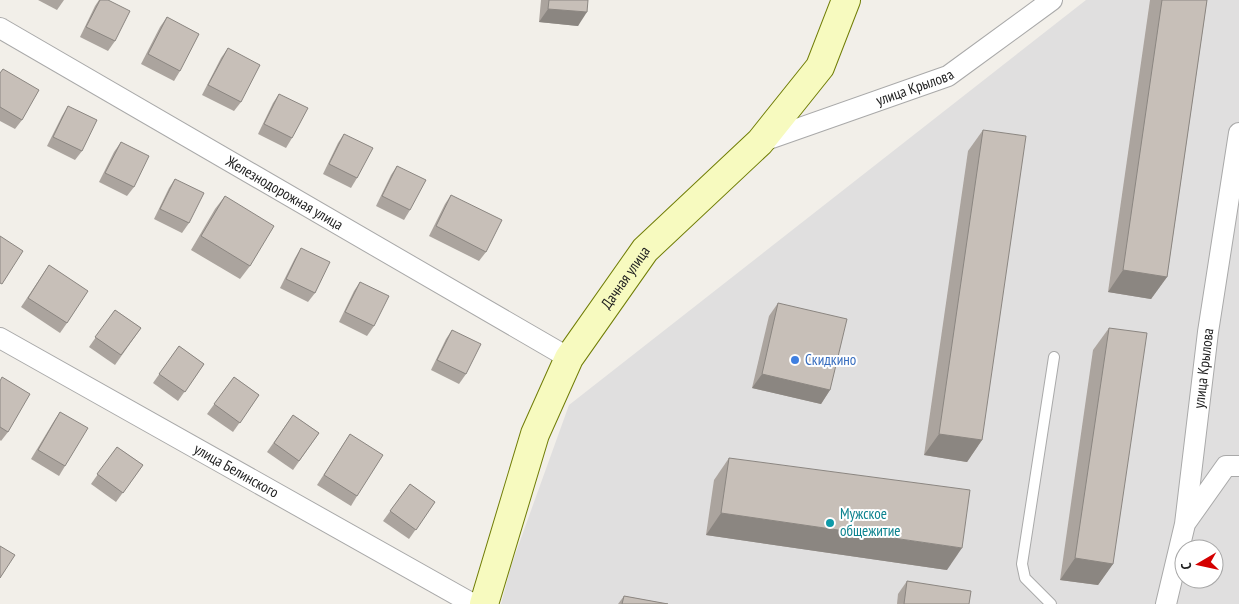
<svg xmlns="http://www.w3.org/2000/svg" width="1239" height="604" viewBox="0 0 1239 604" font-family="'PT Sans Narrow',sans-serif">
<style>
.residential{fill:#e0dfdf;fill-rule:evenodd}
.lines{fill:none;stroke-linecap:round;stroke-linejoin:round}
.lane-casing{stroke:#a9a9a9;stroke-width:12}
.street-casing{stroke:#a9a9a9;stroke-width:22}
.secondary-casing{stroke:#707d05;stroke-width:30}
.lane{stroke:#fff;stroke-width:10}
.street{stroke:#fff;stroke-width:20}
.secondary{stroke:#f7fabf;stroke-width:28}
.wall{fill:#aba49e}
.shaded-wall{fill:#8b8681}
.building{fill:#c7bfb8;stroke:#8b8681}
.shop-dot{fill:#3f7fe0;stroke:#fff;stroke-width:2}
.culture-dot{fill:#0f9aa8;stroke:#fff;stroke-width:2}
.labels{text-anchor:middle;stroke-width:4;stroke-linejoin:round;paint-order:stroke}
.street-label{font-size:15px;fill:#222;stroke:#fff}
.shop-label{font-size:15px;fill:#366cbe;stroke:#fff;text-anchor:start}
.culture-label{font-size:15px;fill:#0d838f;stroke:#fff;text-anchor:start}
</style>
<rect width="100%" height="100%" fill="#f2efe9"/>
<path class="residential" d="M1086,0h153v604h-738l10,-38 58,-161zM1184,549h30v30h-30z"/>
<g class="lines">
<g class="lane-casing">
<polyline id="lane" points="1051,604 1025,578 1022,564 1054,357"/>
</g>
<g class="street-casing">
<g id="street">
<path id="s1" d="M0,28l569,330"/>
<path id="s2" d="M760,142l188,-66 104,-76"/>
<path id="s3" d="M0,338l473,266"/>
<polyline points="1187,521 1226,466 1239,466"/>
<path id="s4" d="M1166,604l19,-80 23,-192 31,-199"/>
</g>
</g>
<g class="secondary-casing">
<g id="secondary">
<path id="s5" d="M484,604l51,-170 34,-76 76,-108 115,-108 60,-75 26,-67"/>
</g>
</g>
<use href="#lane" class="lane"/>
<use href="#street" class="street"/>
<use href="#secondary" class="secondary"/>
</g>
<g class="wall">
<polygon points="38,0 64,0 57,10"/>
<polygon points="99,0 108,0 115,41 108,51 80,37 95,6"/>
<polygon points="541,0 588,0 578,26 539,22"/>
<polygon points="1150,0 1207,0 1167,277 1151,299 1108,292"/>
<polygon points="167,17 180,71 174,81 141,64 160,27"/>
<polygon points="228,48 241,102 234,111 202,95 221,58"/>
<polygon points="3,69 22,120 15,129 0,121 0,73"/>
<polygon points="279,94 292,138 286,148 258,134 273,103"/>
<polygon points="68,106 82,151 75,160 47,146 62,116"/>
<polygon points="983,130 982,440 967,462 924,455 968,151"/>
<polygon points="344,134 357,178 351,188 323,174 338,143"/>
<polygon points="121,142 134,187 127,196 99,182 114,152"/>
<polygon points="397,166 410,210 404,220 376,206 391,175"/>
<polygon points="175,179 189,223 182,233 154,219 169,188"/>
<polygon points="451,195 486,252 479,261 429,236 445,204"/>
<polygon points="225,196 250,266 240,279 191,250 215,209"/>
<polygon points="301,248 315,293 308,302 280,288 295,258"/>
<polygon points="49,265 67,323 60,333 21,307"/>
<polygon points="360,282 374,326 367,336 339,322 354,291"/>
<polygon points="778,303 830,390 821,404 752,388 769,316"/>
<polygon points="115,310 141,328 115,365 89,347"/>
<polygon points="1109,328 1113,564 1098,585 1060,580 1093,350"/>
<polygon points="452,330 466,374 459,384 431,370 446,339"/>
<polygon points="179,346 204,364 178,401 153,383"/>
<polygon points="234,377 259,395 233,432 207,414"/>
<polygon points="0,381 8,432 1,441 0,440"/>
<polygon points="60,412 65,466 59,476 31,459 54,421"/>
<polygon points="293,415 319,433 293,470 267,452"/>
<polygon points="350,434 357,496 351,506 317,485"/>
<polygon points="117,447 143,465 116,502 91,484"/>
<polygon points="729,458 947,570 706,535 714,480"/>
<polygon points="410,484 435,502 409,539 383,521"/>
<polygon points="907,581 969,604 897,604 898,594"/>
<polygon points="624,596 668,604 618,604"/>
</g>
<g class="shaded-wall">
<polygon points="548,9 587,12 578,26 539,22"/>
<polygon points="1123,270 1167,277 1151,299 1108,292"/>
<polygon points="762,374 830,390 821,404 752,388"/>
<polygon points="939,434 982,440 967,462 924,455"/>
<polygon points="721,513 962,548 947,570 706,535"/>
<polygon points="1075,558 1113,564 1098,585 1060,580"/>
</g>
<g class="building">
<polygon points="100,0 108,0 130,11 115,41 86,27"/>
<polygon points="549,0 588,0 587,12 548,9"/>
<polygon points="1162,0 1207,0 1167,277 1123,270"/>
<polygon points="167,17 199,34 180,71 148,54"/>
<polygon points="228,48 260,65 241,102 208,85"/>
<polygon points="3,69 39,90 22,120 0,107 0,73"/>
<polygon points="279,94 308,108 292,138 264,124"/>
<polygon points="68,106 97,120 82,151 53,137"/>
<polygon points="983,130 1026,136 982,440 939,434"/>
<polygon points="344,134 373,148 357,178 329,164"/>
<polygon points="121,142 149,156 134,187 105,173"/>
<polygon points="397,166 426,180 410,210 382,196"/>
<polygon points="175,179 204,193 189,223 160,209"/>
<polygon points="451,195 502,220 486,252 436,226"/>
<polygon points="225,196 274,226 250,266 201,236"/>
<polygon points="0,236 23,251 2,284 0,283"/>
<polygon points="301,248 330,262 315,293 286,279"/>
<polygon points="49,265 88,291 67,323 28,298"/>
<polygon points="360,282 389,296 374,326 345,312"/>
<polygon points="778,303 847,319 830,390 762,374"/>
<polygon points="115,310 141,328 121,355 95,337"/>
<polygon points="1109,328 1147,333 1113,564 1075,558"/>
<polygon points="452,330 481,344 466,374 437,360"/>
<polygon points="179,346 204,364 185,392 159,374"/>
<polygon points="2,377 30,394 8,432 0,427 0,381"/>
<polygon points="234,377 259,395 240,423 214,404"/>
<polygon points="60,412 88,428 65,466 38,450"/>
<polygon points="293,415 319,433 299,461 274,443"/>
<polygon points="350,434 383,455 357,496 324,475"/>
<polygon points="117,447 143,465 123,493 97,474"/>
<polygon points="729,458 970,490 962,548 721,513"/>
<polygon points="410,484 435,502 416,530 390,511"/>
<polygon points="0,546 15,555 0,578"/>
<polygon points="907,581 971,591 969,604 904,604"/>
<polygon points="624,596 668,604 622,604"/>
</g>
<circle class="shop-dot" cx="795" cy="360" r="5"/>
<circle class="culture-dot" cx="830" cy="523" r="5"/>
<g class="labels">
<g class="street-label">
<text dy="5" stroke="none"><textPath href="#s2" startOffset="164">улица Крылова</textPath></text>
<text dy="5" stroke="none"><textPath href="#s1" startOffset="329">Железнодорожная улица</textPath></text>
<text dy="5" stroke="none"><textPath href="#s5" startOffset="359">Дачная улица</textPath></text>
<text dy="5" stroke="none"><textPath href="#s4" startOffset="239">улица Крылова</textPath></text>
<text dy="5" stroke="none"><textPath href="#s3" startOffset="271">улица Белинского</textPath></text>
</g>
<g class="shop-label">
<text x="805" y="365">Скидкино</text>
</g>
<g class="culture-label">
<text x="840" y="519">Мужское<tspan x="840" dy="17">общежитие</tspan></text>
</g>
</g>
<g transform="translate(1199 564) rotate(261)"><circle r="24" fill="#ffffff" stroke="#a7a7a7"/>
<path d="M0-4L9 19L0 12L-9 19Z" fill="#d40000"/>
<text y="-8" font-size="14" font-weight="bold" text-anchor="middle" fill="#222222">С</text>
</g>
</svg>
